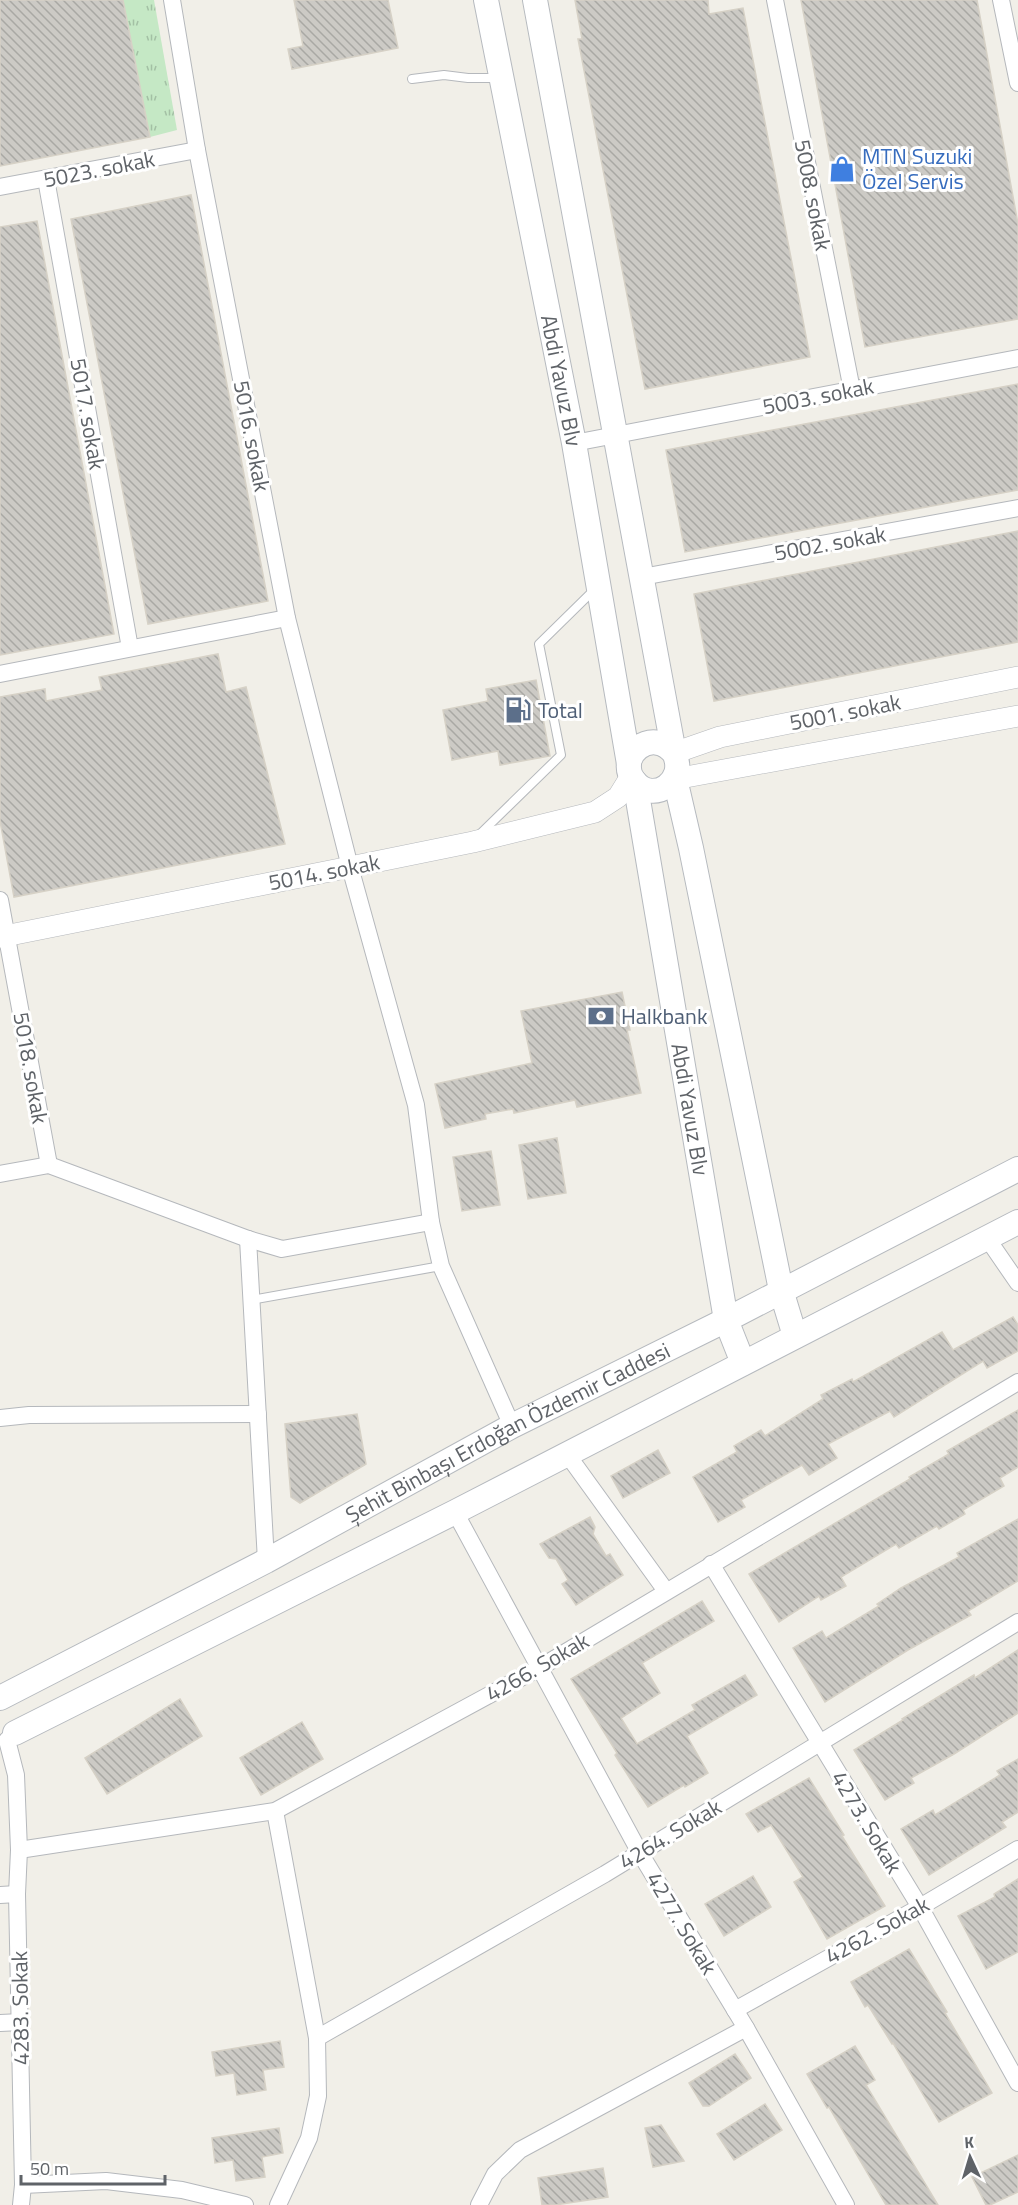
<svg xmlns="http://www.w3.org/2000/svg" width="1018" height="2205" viewBox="0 0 1018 2205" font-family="'Titillium Web',sans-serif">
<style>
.grass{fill:url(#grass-tufts)}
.building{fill:url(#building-back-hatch);stroke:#d6d1c6;stroke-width:1.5}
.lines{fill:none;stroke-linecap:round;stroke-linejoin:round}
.service-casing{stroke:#b5b8bc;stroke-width:10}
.minor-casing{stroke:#b5b8bc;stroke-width:18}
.tertiary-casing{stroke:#b5b8bc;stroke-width:22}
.secondary-casing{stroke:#b6babf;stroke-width:26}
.service{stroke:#fff;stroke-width:8}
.minor{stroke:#fff;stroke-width:16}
.tertiary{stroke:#fff;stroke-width:21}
.secondary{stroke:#fff;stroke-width:24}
.labels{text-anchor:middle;stroke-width:6;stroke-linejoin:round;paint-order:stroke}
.shop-label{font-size:22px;fill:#366cbe;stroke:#fff;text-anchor:start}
.street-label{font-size:22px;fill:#5f6368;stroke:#fff}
.service-label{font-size:22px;fill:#4e5e75;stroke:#fff;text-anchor:start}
</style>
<defs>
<pattern id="grass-tufts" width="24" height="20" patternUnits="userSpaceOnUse" patternTransform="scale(1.5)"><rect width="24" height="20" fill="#c5e8c5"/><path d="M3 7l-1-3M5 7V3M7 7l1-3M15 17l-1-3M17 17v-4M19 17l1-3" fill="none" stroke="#a3c0a4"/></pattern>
<pattern id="building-back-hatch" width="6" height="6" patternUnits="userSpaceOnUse" patternTransform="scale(1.5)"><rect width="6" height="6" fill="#cccac5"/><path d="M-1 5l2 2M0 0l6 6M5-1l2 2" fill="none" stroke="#a9a8a4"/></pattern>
</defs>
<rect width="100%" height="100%" fill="#f1efe8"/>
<polygon class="grass" points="123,0 154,0 177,130 150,137"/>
<g class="building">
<polygon points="0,0 123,0 150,137 0,166"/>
<polygon points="294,0 388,0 398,48 292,69 288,49 303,46"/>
<polygon points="575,0 708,0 709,14 743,8 810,357 645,389 578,39 582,39"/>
<polygon points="801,0 977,0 1018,224 1018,319 865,347"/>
<polygon points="191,195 268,601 148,624 71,219"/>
<polygon points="37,221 114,634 0,655 0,227"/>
<polygon points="1018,384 1018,490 685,552 666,450"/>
<polygon points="1018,531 1018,642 714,701 694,594"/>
<polygon points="218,654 226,692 246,687 285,844 14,897 0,821 0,697 45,689 46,701 102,690 99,677"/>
<polygon points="536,680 550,756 500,765 498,751 452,760 443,710 488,701 486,689"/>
<polygon points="622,992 630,1030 627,1030 641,1093 577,1107 575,1100 514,1113 513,1109 485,1114 486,1119 445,1128 435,1084 532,1063 521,1011"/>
<polygon points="557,1138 566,1193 528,1199 519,1145"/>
<polygon points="491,1151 500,1205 462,1211 453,1157"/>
<polygon points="1013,1317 1018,1325 1018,1351 987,1368 983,1361 894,1417 890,1411 828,1444 837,1458 809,1475 802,1465 741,1500 745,1507 718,1522 693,1477 737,1452 734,1446 761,1430 765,1436 823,1399 821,1395 852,1379 853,1382 942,1332 953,1350"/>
<polygon points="1018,1410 1018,1467 1000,1478 1004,1486 963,1510 965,1514 939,1529 937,1526 899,1548 896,1544 841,1577 846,1586 821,1600 819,1596 779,1622 749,1574 910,1479 909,1477 949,1454 947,1451"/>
<polygon points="357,1414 366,1464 300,1503 291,1497 285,1424"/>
<polygon points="658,1450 670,1473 623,1498 611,1476"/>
<polygon points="590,1517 595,1527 593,1534 606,1556 610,1554 623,1575 576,1605 562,1584 568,1580 556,1559 549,1558 540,1544"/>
<polygon points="1018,1519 1018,1581 968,1611 971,1615 908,1650 825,1702 793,1648 822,1631 826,1638 879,1606 877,1604 901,1588 959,1557 957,1553"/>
<polygon points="702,1601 714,1621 642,1663 660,1693 621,1718 637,1744 695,1710 692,1705 745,1675 757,1695 687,1736 708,1773 685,1787 684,1785 648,1807 615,1755 617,1753 571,1679"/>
<polygon points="1018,1650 1018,1713 954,1754 911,1778 914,1783 885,1800 854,1750 903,1720 902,1719 974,1675 975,1678"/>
<polygon points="180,1699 202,1736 107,1794 85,1758"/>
<polygon points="302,1722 323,1759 261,1795 240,1758"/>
<polygon points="1018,1759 1018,1812 1002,1822 1006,1827 929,1875 901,1829 933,1810 935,1815 1000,1775 997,1771"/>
<polygon points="809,1778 844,1835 842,1836 885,1906 827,1939 794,1882 803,1877 771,1825 758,1832 746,1814"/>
<polygon points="753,1876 771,1907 724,1936 705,1904"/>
<polygon points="1018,1879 1018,1952 986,1969 958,1916 995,1897 994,1894"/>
<polygon points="909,1949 947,2012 945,2013 992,2093 939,2122 893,2043 892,2044 868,2005 865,2007 851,1982"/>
<polygon points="280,2041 284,2067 263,2070 266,2090 237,2095 234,2073 216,2076 212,2052"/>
<polygon points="855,2046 875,2080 866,2085 938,2205 886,2205 829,2107 827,2108 807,2074"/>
<polygon points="735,2054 751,2078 709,2106 703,2106 689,2083"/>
<polygon points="765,2104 782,2130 734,2160 717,2134"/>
<polygon points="661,2125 684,2161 653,2167 645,2128"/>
<polygon points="279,2128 283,2153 262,2157 265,2177 236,2181 233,2160 215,2163 212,2138"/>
<polygon points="1018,2155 1018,2192 990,2205 986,2205 972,2177"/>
<polygon points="603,2168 608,2197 555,2205 542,2205 538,2178"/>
</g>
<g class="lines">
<g class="service-casing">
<g id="service">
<polyline points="412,79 444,75 468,78 498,78"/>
<polyline points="479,835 561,755 539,644 594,590"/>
<polyline points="251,1300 441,1266"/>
</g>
</g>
<g class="minor-casing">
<g id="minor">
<polyline points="172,0 197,150 287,618 350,867 416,1105 431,1222 441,1266 512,1426"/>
<polyline points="775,0 852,390"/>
<polyline points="1001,0 1018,83"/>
<polyline points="46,179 130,648"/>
<polyline points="0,187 197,150"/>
<polyline points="574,443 1018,358"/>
<polyline points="642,577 1018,508"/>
<polyline points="0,674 287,618"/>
<polyline points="0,900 49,1165"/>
<polyline points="0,1174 49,1165 248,1239 282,1249 431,1222"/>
<polyline points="987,1238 1018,1283"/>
<polyline points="248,1239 266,1561"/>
<polyline points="0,1418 29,1415 258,1414"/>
<polyline points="567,1454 666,1591"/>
<polyline points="455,1512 640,1853 746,2028 846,2205"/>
<polyline points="711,1564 920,1907 1018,2083"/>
<polyline points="7,1740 16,1775 19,1850 17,1894 23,2185 21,2205"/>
<polyline points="275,1811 317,2038 318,2096 309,2138 278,2205"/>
<polyline points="19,1850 275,1811 539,1668 1018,1382"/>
<polyline points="0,1895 17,1894"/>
<polyline points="735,2010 920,1907 1018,1849"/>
<polyline points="0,2023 21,2022"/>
<polyline points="317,2038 605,1874 1018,1622"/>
<polyline points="23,2185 106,2181 182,2190 245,2205"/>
<polyline points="479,2205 495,2174 520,2150 746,2028"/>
</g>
</g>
<g class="tertiary-casing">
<g id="tertiary">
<polyline points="674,753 720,737 1018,677"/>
<polyline points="675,779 1018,716"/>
<polyline points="0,937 350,867 473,842 595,812 618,797 631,776"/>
</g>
</g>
<g class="secondary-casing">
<g id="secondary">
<path id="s1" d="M486,0l88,443 55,321"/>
<path d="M535,0l139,753c14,28 -21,52 -40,28 -19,-25 18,-55 40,-28"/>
<polyline points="675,779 691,848 781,1290 795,1336"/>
<path id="s2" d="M635,782l91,538 17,43"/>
<path id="s3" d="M0,1698l266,-137 246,-135 214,-106 292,-151"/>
<polyline points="15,1733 455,1512 1018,1222"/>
</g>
</g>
<use href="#service" class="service"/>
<use href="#minor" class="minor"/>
<use href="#tertiary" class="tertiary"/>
<use href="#secondary" class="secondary"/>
</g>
<defs>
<g id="shop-bare" transform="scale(2.07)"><path d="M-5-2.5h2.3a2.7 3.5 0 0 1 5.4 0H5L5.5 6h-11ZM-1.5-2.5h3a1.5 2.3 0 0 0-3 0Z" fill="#3f7fe0" stroke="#fff" stroke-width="2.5" paint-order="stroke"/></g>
<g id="fuel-bare" transform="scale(2.07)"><path d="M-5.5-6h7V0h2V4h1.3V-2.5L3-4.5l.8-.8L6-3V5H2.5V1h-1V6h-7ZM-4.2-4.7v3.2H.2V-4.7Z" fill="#5c6f8a" stroke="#fff" stroke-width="2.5" paint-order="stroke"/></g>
<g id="bank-bare" transform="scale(2.07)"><path d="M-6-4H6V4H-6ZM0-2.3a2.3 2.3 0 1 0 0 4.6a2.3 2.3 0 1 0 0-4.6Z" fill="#5c6f8a" stroke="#fff" stroke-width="2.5" paint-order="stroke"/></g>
</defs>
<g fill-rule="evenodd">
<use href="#shop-bare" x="842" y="169"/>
<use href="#fuel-bare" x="518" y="710"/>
<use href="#bank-bare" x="601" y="1016"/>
</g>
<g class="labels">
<g class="shop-label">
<text x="862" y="164">MTN Suzuki<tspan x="862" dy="25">Özel Servis</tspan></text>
</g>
<g class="street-label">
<text transform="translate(99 169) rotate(-11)" y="8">5023. sokak</text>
<text transform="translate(813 195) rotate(79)" y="8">5008. sokak</text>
<text dy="8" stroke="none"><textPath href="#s1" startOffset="388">Abdi Yavuz Blv</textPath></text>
<text transform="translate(818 396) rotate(-11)" y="8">5003. sokak</text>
<text transform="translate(88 414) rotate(80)" y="8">5017. sokak</text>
<text transform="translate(252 436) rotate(79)" y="8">5016. sokak</text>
<text transform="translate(830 543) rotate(-10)" y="8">5002. sokak</text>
<text transform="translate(845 712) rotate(-11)" y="8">5001. sokak</text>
<text transform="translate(324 872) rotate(-11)" y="8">5014. sokak</text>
<text transform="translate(31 1068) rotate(80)" y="8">5018. sokak</text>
<text dy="8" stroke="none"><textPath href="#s2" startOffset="332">Abdi Yavuz Blv</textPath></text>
<text dy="8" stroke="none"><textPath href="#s3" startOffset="573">Şehit Binbaşı Erdoğan Özdemir Caddesi</textPath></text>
<text transform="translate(537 1667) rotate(-30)" y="8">4266. Sokak</text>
<text transform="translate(867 1822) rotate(59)" y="8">4273. Sokak</text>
<text transform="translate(670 1834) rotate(-31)" y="8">4264. Sokak</text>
<text transform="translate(682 1923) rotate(59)" y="8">4277. Sokak</text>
<text transform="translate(877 1930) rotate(-29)" y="8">4262. Sokak</text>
<text transform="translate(20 2008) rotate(-91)" y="8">4283. Sokak</text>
</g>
<g class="service-label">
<text x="538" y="718">Total</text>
<text x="621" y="1024">Halkbank</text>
</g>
</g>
<g transform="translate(970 2157) rotate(356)" stroke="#ffffff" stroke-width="4.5" paint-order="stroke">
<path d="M0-4.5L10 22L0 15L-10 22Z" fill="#5f6368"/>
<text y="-9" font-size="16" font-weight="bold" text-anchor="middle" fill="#5f6368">K</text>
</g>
<path d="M21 2175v9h144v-9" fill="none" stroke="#5f6368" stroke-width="3"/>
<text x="30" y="2175" font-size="18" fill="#5f6368" stroke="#ffffff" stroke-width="4.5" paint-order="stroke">50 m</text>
</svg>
